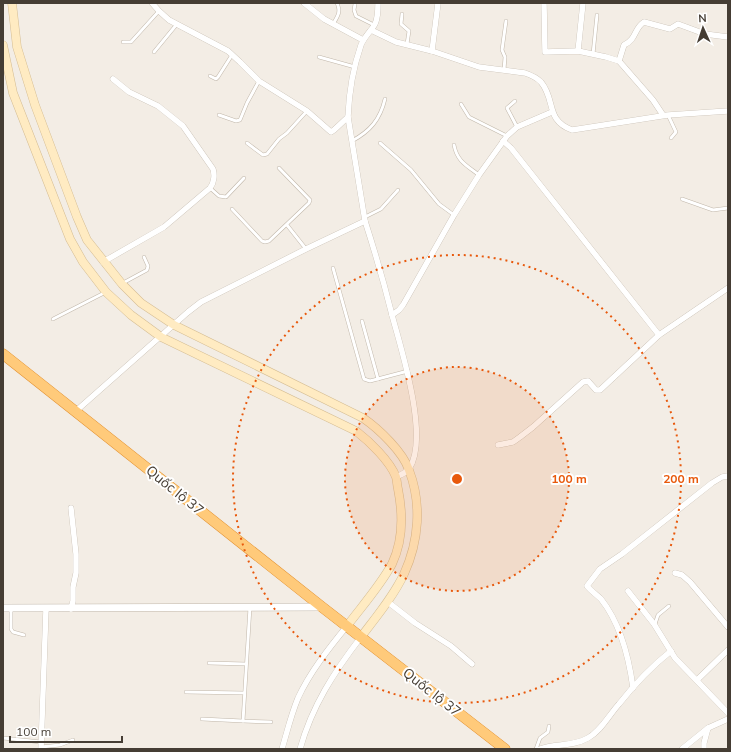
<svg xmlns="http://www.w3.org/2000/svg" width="731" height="752" viewBox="0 0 731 752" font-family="Mulish,sans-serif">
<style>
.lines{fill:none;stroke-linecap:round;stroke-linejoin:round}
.service-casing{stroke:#c1b7aa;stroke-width:4}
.minor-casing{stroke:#c1b7aa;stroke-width:6}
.tertiary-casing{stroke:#c1b7aa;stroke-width:8}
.secondary-casing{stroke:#d5bd93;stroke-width:9}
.trunk-casing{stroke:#e29030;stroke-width:11}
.service{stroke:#fff;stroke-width:3}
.minor{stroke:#fff;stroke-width:5.5}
.tertiary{stroke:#fff;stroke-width:7}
.secondary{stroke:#ffebc2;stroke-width:8}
.trunk{stroke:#ffca7a;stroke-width:10}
.ring{fill:none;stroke:#e8590c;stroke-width:2;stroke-dasharray:2 4}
.labels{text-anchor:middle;stroke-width:4;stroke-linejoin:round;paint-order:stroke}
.street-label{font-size:14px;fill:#453d34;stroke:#fff}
.centre{fill:#e8590c;stroke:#fff;stroke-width:2}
.ring-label{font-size:12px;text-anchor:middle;font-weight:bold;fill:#e8590c;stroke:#fff;stroke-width:4;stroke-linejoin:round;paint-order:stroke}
</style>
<rect width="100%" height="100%" fill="#f3ede5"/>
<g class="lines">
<g class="service-casing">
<g id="service">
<polyline points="355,4 354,10 356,16 374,25"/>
<polyline points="402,14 401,24 409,31 407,44"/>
<path d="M333,24c5,-8 8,-12 4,-21"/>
<polyline points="123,42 131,42 159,11"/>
<polyline points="154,52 177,24"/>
<polyline points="593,54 597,15"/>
<polyline points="319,57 355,67"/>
<polyline points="504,70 505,57 502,50 506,21"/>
<polyline points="210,76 216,79 218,77 232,55"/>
<polyline points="515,101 507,108 517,127"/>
<polyline points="461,104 469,117 507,136"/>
<polyline points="219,115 236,121 240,120 247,103 259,81"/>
<polyline points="668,115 676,132 671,138"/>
<path d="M352,141c18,-10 28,-21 33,-42"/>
<polyline points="247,143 263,155 267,154 279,139 287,133 307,111"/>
<polyline points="380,143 411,170 439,204 454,215"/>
<path d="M454,145c3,16 12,20 25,30"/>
<polyline points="210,188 219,196 226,197 244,178"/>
<polyline points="682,199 713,210 728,208"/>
<polyline points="232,209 262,241 265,242 269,241 309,203 310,200 279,168"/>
<polyline points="365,217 381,209 398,190"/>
<polyline points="287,225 306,249"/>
<polyline points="333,268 364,379 370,381 408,371"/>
<polyline points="123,283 147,270 148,266 144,257"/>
<polyline points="53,319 106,292"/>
<polyline points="362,321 378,379"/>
<polyline points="250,607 243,721 271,722"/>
<polyline points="11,608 11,629 13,632 24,635"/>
<polyline points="655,624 658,615 669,606"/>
<polyline points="209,663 246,664"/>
<polyline points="186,692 244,693"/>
<polyline points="202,719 243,721"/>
<polyline points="3,738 41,742"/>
<polyline points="41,747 60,745 73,740"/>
<polyline points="536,749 540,738 548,732 549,726"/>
</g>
</g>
<g class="minor-casing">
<g id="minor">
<polyline points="152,3 159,11 169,20 228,51 240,62 259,81 307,111 331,132 334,130 348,117"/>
<polyline points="304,3 324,19 363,40"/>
<polyline points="544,3 545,52 578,51 606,57 619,61 653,100 663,115"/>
<path d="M371,30l25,12 36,9 47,16 46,6c6,2 12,5 16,9 15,18 4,38 31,48l96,-15 60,-4"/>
<polyline points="432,51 438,3"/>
<polyline points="578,51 583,3"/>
<path d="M619,61l5,-16c13,-6 10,-17 20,-23l26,7 8,-5 27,10 23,3"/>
<polyline points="503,141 511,148 659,335"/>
<path d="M365,221c10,31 19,62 27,94 9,34 38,123 17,154 -3,4 -9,6 -13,8"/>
<path d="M103,262l61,-35 46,-39c4,-5 5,-13 3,-19l-30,-43 -25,-20 -29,-14 -16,-13"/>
<polyline points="392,315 399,310 403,305 454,215 479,175 507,136 517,127 552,112"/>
<path d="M76,411l112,-99 13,-10 105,-53 59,-28 -17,-104c1,-25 5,-49 13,-72 3,-8 10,-14 14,-21 3,-6 3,-14 3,-21"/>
<polyline points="498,445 513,442 520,437 533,427 583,382 588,381 596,390 600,390 659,335 728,288"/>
<polyline points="675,573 682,575 690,582 728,627"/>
<polyline points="628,591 654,624 675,658 728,713"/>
<polyline points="388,602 415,623 451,646 472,664"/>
<polyline points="71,609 73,601 73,587 76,573 76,554 71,508"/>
<polyline points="697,680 728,650"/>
<path d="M633,688c-4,-30 -13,-65 -32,-89 -4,-4 -10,-8 -14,-13l13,-17 22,-15 90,-71 10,-6 6,-1"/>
<polyline points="41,749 46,609"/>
<path d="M282,749c5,-17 9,-34 16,-51 12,-26 31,-50 49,-72"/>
<path d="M300,749c12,-43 34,-77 61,-112"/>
<path d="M540,749c16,-6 32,-2 48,-11 13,-7 21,-23 31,-34 15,-19 33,-38 52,-53"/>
<polyline points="682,749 708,728 728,719"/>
<polyline points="704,749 704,743 708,728"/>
</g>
</g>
<g class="tertiary-casing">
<polyline id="tertiary" points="3,608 322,607"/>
</g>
<g class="secondary-casing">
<g id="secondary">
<path d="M12,3l5,44 18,58 42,112 10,23 35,44 19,19 33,22 189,93c16,11 40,34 46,52 13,34 10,71 -5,104 -11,23 -28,43 -43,63"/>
<path d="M3,45l10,48 57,146 13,23 23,30 25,23 30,22 195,94c13,10 34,30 40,46 1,3 1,8 2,12 5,25 5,52 -6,75 -12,22 -30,42 -45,62"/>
</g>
</g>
<g class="trunk-casing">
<polyline id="trunk" points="3,354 322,607 505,749"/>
</g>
<use href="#service" class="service"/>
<use href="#minor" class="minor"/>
<use href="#tertiary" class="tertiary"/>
<use href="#secondary" class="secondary"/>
<use href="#trunk" class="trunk"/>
</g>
<circle cx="457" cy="479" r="112" fill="#e8590c" fill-opacity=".12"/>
<g class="ring">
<circle cx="457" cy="479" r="112"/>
<circle cx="457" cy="479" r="224"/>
</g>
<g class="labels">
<g class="street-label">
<text transform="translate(175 490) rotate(39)" y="5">Quốc lộ 37</text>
<text transform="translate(432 692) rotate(38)" y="5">Quốc lộ 37</text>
</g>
</g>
<circle cx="457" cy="479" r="6" class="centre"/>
<g class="ring-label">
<text x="569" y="483">100 m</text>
<text x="681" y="483">200 m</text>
</g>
<rect width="731" height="752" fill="none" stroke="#453d34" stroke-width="8"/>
<g transform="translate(703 28) rotate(357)" stroke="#ffffff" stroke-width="3" paint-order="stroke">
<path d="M0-3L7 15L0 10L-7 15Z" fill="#453d34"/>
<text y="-6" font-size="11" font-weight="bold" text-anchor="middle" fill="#453d34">N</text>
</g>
<path d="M10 736v6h112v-6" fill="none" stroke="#453d34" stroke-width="2"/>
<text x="16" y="736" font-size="12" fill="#453d34" stroke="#ffffff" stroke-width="3" paint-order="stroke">100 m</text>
</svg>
